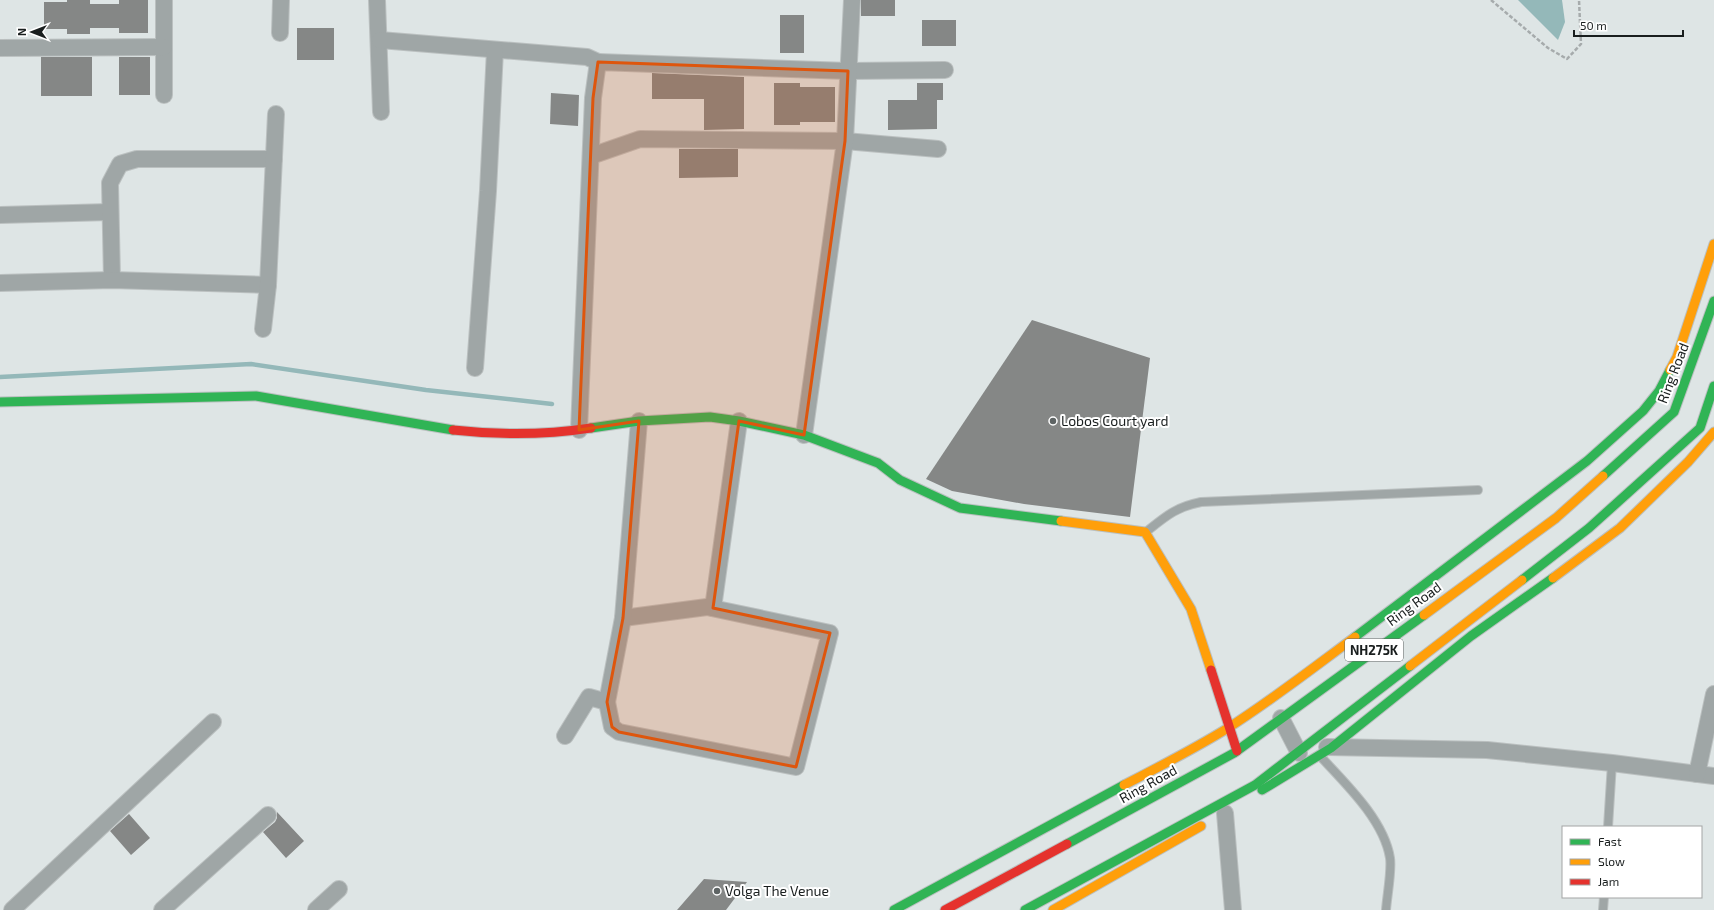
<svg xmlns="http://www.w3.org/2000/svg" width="1714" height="910" viewBox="0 0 1714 910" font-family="'Exo 2',sans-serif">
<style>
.water{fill:#94b8b9}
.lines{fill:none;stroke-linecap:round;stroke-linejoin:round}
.stream{stroke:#94b8b9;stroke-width:4.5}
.building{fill:#858786}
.lane-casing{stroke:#bbc0c0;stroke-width:10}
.street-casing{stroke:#bbc0c0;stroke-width:18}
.fast-casing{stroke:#bbc0c0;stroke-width:11}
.slow-casing{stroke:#bbc0c0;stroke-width:11}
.jam-casing{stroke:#bbc0c0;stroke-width:11}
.path{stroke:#a6abac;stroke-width:2.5;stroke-dasharray:4 2;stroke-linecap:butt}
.lane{stroke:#9fa6a6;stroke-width:8}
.street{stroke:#9fa6a6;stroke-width:16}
.fast{stroke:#30b455;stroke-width:9}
.slow{stroke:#ff9f0a;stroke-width:9}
.jam{stroke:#e5322d;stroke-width:9}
.marked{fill:#de560d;fill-opacity:0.2;stroke:#de560d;stroke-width:3;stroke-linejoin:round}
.poi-dot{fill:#5e6464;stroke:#fff;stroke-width:1.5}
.labels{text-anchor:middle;stroke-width:4;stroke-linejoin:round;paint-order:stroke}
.shield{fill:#fff;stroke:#5e6262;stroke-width:1}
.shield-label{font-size:13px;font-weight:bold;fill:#191e1e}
.street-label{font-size:14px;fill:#191e1e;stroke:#fff}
.poi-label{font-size:14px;fill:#191e1e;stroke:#fff;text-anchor:start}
</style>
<rect width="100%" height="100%" fill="#dee5e5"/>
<polygon class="water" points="1518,0 1562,0 1565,22 1558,40"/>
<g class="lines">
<polyline class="stream" points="0,377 251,364 426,390 552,404"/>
</g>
<g class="building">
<polygon points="67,0 90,0 90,4 119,4 119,0 148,0 148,33 119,33 119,28 90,28 90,34 67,34 67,29 44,29 44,2 67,2"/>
<rect x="861" y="0" width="34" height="16"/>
<rect x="780" y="15" width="24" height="38"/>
<rect x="922" y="20" width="34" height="26"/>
<rect x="297" y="28" width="37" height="32"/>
<rect x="41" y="57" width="51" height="39"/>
<rect x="119" y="57" width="31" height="38"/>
<polygon points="652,73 744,77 744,129 704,130 704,99 652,99"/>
<polygon points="774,83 800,83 800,87 835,87 835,122 800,122 800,125 774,125"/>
<polygon points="917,83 943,83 943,100 937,100 937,129 888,130 888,100 917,100"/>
<polygon points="551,93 579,95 578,126 550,124"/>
<polygon points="679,149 738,149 738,177 679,178"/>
<polygon points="1032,320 1150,358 1130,517 1024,504 952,491 926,479"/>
<polygon points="277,812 304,841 286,858 263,832 275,822 277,818"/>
<polygon points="129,814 150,838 131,855 110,831"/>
<polygon points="704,879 747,882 726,910 677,910"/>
</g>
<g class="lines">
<g class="lane-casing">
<g id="lane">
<path d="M1146,532c20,-16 30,-25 55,-30l277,-12"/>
<path d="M1320,756c25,27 64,64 70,102 2,12 -3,38 -4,52"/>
<polyline points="1608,827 1612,763"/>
<polyline points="1603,910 1604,897"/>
</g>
</g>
<g class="street-casing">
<g id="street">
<polyline points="164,0 164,95"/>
<polyline points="377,0 381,112"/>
<polyline points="280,33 281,0"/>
<polyline points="380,40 587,57 598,62"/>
<polyline points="0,48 164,47"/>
<polyline points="591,156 640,139 845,141 938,149"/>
<polyline points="0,215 110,212"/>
<polyline points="112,280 110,183 120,164 137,159 274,159"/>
<polyline points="0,283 112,280 268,285"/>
<polyline points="263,329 268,285 276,114"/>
<polyline points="475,368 488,191 495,50"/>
<polyline points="579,430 593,98 598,62 848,71 945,70"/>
<polyline points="804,435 845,141 852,0"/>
<polyline points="713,608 739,421"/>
<polyline points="607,702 612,727 619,732 796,767 830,633 707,607 623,618"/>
<polyline points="1281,718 1299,753"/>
<polyline points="565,736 589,697 607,702 623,618 639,421"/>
<polyline points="1327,747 1487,750 1612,763 1714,776"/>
<polyline points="1697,774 1714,694"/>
<polyline points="1225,813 1233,910"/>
<polyline points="12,910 213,722"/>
<polyline points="162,910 268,815"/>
<polyline points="316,910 339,889"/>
</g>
</g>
<g class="fast-casing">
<g id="fast">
<polyline points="0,402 256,396 453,430"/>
<polyline points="591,428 639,421 710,417 739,421 804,435 878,463 900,480 960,508 1061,521"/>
<polyline points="1603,476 1674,412 1714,301"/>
<polyline points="1522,580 1589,528 1700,428 1714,386"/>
<polyline points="1355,637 1587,461 1643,411 1659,391 1670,370"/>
<polyline points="1262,790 1331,748 1471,636 1553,578"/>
<polyline points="1067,844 1234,753 1424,615"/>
<polyline points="894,910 1124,785"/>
<polyline points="1025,910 1255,785 1410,666"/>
</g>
</g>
<g class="slow-casing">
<g id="slow">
<polyline points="1670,370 1677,357 1714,244"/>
<polyline points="1061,521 1145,532 1191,609 1211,670"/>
<polyline points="1553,578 1620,528 1688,462 1714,432"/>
<polyline points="1424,615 1556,518 1603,476"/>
<polyline points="1410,666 1522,580"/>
<path d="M1124,785c35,-18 70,-36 104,-57 44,-28 85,-60 127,-91"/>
<polyline points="1053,910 1201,826"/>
</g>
</g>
<g class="jam-casing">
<g id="jam">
<path d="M453,430c45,5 92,5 138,-2"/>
<polyline points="1211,670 1237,751"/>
<polyline points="945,910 1067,844"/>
</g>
</g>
<polyline class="path" points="1491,0 1548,48 1567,59 1581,44 1579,0"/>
<use href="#lane" class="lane"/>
<use href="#street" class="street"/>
<use href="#fast" class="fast"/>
<use href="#slow" class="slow"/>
<use href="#jam" class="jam"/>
</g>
<path class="marked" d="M598,62l250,9 -3,70 -41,294 -65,-14 -26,187 117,25 -34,134 -177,-35 -7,-5 -5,-25 16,-84 16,-197 -60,9 14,-332z"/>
<g class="poi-dot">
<circle cx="1053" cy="421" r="4"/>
<circle cx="717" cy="891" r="4"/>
</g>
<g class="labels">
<rect class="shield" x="1345" y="639" width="58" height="22" rx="3"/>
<g class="shield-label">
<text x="1374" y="655">NH275K</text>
</g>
<g class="street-label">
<text transform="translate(1673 373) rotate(-69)" y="5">Ring Road</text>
<text transform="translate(1414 604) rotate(-36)" y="5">Ring Road</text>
<text transform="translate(1148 784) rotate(-29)" y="5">Ring Road</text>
</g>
<g class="poi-label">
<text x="1061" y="426">Lobos Court yard</text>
<text x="725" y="896">Volga The Venue</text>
</g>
</g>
<rect x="1562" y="826" width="140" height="72" fill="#ffffff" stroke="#a3a5a5"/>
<rect x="1570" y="839" width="20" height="6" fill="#30b455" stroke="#a3a5a5"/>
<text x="1598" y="846" font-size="12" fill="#191e1e">Fast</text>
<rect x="1570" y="859" width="20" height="6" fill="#ff9f0a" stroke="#a3a5a5"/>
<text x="1598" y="866" font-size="12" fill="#191e1e">Slow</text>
<rect x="1570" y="879" width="20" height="6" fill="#e5322d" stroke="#a3a5a5"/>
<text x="1598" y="886" font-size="12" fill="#191e1e">Jam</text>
<g transform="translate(32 32) rotate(270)" stroke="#ffffff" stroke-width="3" paint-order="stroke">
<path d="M0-3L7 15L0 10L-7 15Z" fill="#191e1e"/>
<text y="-6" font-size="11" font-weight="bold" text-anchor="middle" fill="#191e1e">N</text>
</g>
<path d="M1574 30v6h109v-6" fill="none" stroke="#191e1e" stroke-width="2"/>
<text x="1580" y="30" font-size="12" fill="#191e1e" stroke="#ffffff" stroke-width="3" paint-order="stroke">50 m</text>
</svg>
